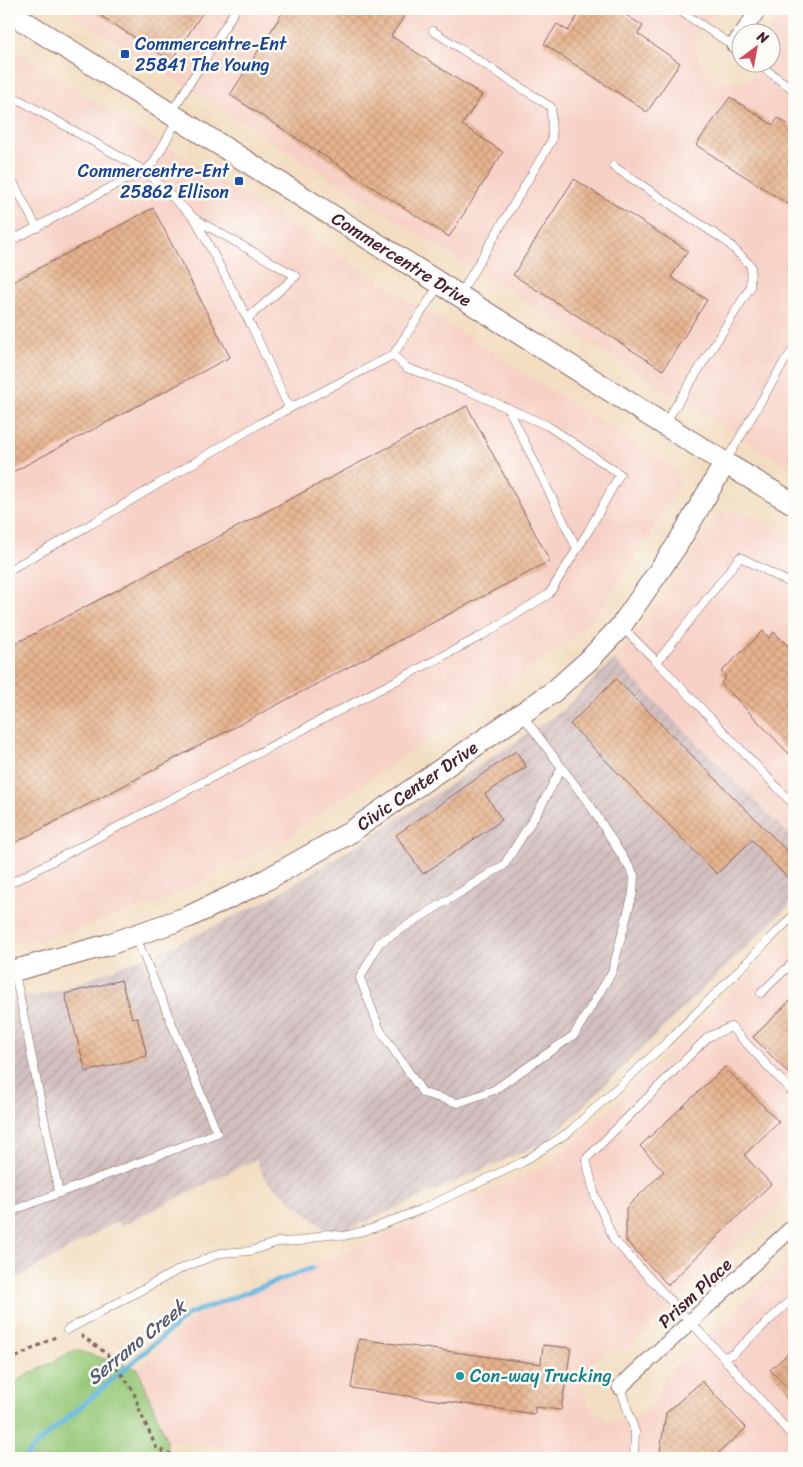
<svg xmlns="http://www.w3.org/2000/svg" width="803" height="1467" viewBox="0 0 803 1467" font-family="Sriracha,sans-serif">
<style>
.built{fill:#f7d1c6}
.industrial{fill:url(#industrial-furrows)}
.green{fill:#96c979;stroke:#707452}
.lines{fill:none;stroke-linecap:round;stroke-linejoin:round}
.stream{stroke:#64b6e0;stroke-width:5}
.building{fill:url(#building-cross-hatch)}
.lane-casing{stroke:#856260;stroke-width:9}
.street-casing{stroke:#856260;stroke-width:17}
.secondary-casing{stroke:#856260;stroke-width:23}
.path{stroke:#856260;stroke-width:3;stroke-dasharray:4 4;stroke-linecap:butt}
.lane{stroke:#fff;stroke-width:8}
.street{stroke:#fff;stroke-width:15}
.secondary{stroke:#fff;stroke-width:21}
.transit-dot{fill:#1a4fb4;stroke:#fdfcf7;stroke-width:2}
.culture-dot{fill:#0f9aa8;stroke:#fdfcf7;stroke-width:2}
.labels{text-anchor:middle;stroke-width:5;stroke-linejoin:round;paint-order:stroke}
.transit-label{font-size:18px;fill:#164399;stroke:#fdfcf7;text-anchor:start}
.street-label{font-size:18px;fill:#4a1f2b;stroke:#fdfcf7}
.culture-label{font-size:18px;fill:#0d838f;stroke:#fdfcf7;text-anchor:start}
.water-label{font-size:19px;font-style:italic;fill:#545b73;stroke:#fdfcf7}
</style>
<defs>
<pattern id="industrial-furrows" width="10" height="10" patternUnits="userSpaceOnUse" patternTransform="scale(1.25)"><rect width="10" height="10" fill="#d2bfbf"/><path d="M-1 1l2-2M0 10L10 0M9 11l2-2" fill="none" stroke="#b6a4a4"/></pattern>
<pattern id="building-cross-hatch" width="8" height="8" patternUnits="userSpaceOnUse" patternTransform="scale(1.25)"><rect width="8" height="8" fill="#e6b48e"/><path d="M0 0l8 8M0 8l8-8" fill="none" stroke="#c79a7b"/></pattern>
</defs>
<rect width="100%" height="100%" fill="#fdfcf7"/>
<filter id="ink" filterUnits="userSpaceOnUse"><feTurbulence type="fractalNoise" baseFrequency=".02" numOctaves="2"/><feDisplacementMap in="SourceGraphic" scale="10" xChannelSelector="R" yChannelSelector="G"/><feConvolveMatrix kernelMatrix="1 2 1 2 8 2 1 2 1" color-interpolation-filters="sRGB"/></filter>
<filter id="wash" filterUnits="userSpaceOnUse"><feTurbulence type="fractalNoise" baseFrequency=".0096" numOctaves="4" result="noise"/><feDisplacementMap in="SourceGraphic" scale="20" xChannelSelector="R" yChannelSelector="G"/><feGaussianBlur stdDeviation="1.12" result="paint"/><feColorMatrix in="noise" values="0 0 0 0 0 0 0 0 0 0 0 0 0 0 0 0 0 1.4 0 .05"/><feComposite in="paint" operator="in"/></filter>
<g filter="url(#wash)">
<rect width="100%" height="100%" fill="#f3dec2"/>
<g class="built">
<polygon points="64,9 724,9 705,20 698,29 696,37 698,57 704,69 717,79 738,83 746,80 761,71 765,63 770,62 770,28 784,9 794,9 794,470 501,287"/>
<polygon points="9,47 665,462 677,473 680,484 671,502 602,607 573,638 277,844 171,897 54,937 9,944"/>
<polygon points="724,511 745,513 794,539 794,840 614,660 645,623 716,516"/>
<polygon points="794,931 794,1189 630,1347 599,1356 585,1370 582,1382 583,1395 587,1404 609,1422 633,1421 651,1406 665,1376 794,1255 794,1458 305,1458 167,1441 138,1369 195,1316 552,1164"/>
</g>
<polygon class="industrial" points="614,660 794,840 794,901 547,1141 333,1236 264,1178 256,1159 121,1226 118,1221 9,1283 9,1001 57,991 173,946 264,902 375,834 563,710"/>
<polygon class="green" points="75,1350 138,1369 167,1441 166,1458 9,1458 9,1385"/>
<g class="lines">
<polyline class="stream" points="25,1458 38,1443 189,1314 312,1268"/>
</g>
<g id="blocks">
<g class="building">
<polygon points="90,9 205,9 171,61"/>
<polygon points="285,9 397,9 406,14 391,36 482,95 462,125 503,152 449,237 230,95"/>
<polygon points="582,9 617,9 643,26 638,34 680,63 647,112 544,44 557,24 568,31"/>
<polygon points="730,97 773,125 778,118 794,128 794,208 696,145"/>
<polygon points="574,179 688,251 671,277 707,300 663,370 513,275"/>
<polygon points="153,208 230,357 9,474 9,284"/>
<polygon points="467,406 550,561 9,846 9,647"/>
<polygon points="763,631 769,638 774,632 794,652 794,759 721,683 726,677 721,672"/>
<polygon points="616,679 794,858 794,885 752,840 717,874 570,724"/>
<polygon points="516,751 526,767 485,794 502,820 423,874 396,835"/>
<polygon points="121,980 132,1018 137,1017 147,1056 86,1072 65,994"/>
<polygon points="794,997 794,1079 753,1037"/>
<polygon points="725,1067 779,1122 744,1155 771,1184 668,1285 626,1241 626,1208 664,1171 640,1146"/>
<polygon points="359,1339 541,1364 543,1345 571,1348 561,1410 535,1407 535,1414 351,1388"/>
<polygon points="794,1348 794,1395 770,1370"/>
<polygon points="702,1381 746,1428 713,1458 659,1458 666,1413"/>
</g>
</g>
</g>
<g filter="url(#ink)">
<use href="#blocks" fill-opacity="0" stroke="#856260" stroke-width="1"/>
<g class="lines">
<g class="lane-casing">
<g id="lane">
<polyline points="677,9 740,50"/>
<polyline points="433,31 551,107 552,140 460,294"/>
<polyline points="755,62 794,90"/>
<polyline points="9,94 145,171 195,219 254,331 289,408"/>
<polyline points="171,113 236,9"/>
<polyline points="613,166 727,242 751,266 750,288 665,423"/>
<polyline points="9,174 37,228"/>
<polyline points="195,219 296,276 248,318"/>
<polyline points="9,242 115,185 145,171 154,162 178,119"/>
<polyline points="508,408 577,549"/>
<polyline points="726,461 784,362 794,349"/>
<polyline points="9,570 93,523 259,424 393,355 440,284"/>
<polyline points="794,585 740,557 657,662 794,805"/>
<polyline points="622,627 657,662"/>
<polyline points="523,716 590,805 634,875 633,893 612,972 574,1035 494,1090 458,1103 423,1093 380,1030 360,978 379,943 504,865 540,808 562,767"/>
<polyline points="9,884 483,635 549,594 589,530 620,474 548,426 469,391 407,368 393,355"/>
<polyline points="15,973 59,1193"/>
<polyline points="761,993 794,961"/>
<polyline points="794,1094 731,1027 708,1037 586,1159 595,1196 614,1240 723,1357 733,1354 794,1297"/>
<polyline points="9,1212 217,1133 136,937"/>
<polyline points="67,1330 182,1268 221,1253 250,1251 278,1242 302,1241 326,1234 344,1236 374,1228 422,1209 523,1162 569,1132 666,1043 794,915"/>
<polyline points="723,1357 794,1438"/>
<polyline points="620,1387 635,1432 634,1458"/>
</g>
</g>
<g class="street-casing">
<g id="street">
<polyline points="743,32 759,9"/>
<polyline points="734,45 740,36"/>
<polyline points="620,1387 794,1226"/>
</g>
</g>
<g class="secondary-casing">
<g id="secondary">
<path id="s1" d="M9,12l716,451 69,41"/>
<path id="s2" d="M9,972l98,-27 81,-28 78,-37 83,-47 204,-141 35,-31 33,-35 56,-81 48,-82"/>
</g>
</g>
<g class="path">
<polyline points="81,1335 107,1354 133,1390 141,1414 157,1449 177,1456 192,1458"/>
<polyline points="9,1361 57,1336"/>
</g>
<use href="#lane" class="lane"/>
<use href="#street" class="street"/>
<use href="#secondary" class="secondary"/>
</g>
</g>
<g class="transit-dot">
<rect x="120" y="49" width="10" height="10" rx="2.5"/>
<rect x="234" y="176" width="10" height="10" rx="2.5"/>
</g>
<circle class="culture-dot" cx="460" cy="1376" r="5"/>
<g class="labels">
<g class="transit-label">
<text x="135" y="50">Commercentre-Ent<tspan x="135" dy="21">25841 The Young</tspan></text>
<text x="229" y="177" text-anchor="end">Commercentre-Ent<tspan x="229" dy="21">25862 Ellison</tspan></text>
</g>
<g class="street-label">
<text dy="6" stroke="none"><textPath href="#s1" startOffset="464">Commercentre Drive</textPath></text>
<text dy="6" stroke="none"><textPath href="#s2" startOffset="452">Civic Center Drive</textPath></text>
<text transform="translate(695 1293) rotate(-43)" y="6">Prism Place</text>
</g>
<g class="culture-label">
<text x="470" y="1382">Con-way Trucking</text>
</g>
<g class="water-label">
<text transform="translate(136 1342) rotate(-39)" y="7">Serrano Creek</text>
</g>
</g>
<rect width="803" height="1467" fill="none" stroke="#fdfcf7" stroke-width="30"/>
<g transform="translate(756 48) rotate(32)"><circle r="24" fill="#fdfcf7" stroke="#b5a4a5"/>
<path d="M0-4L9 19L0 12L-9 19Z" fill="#d1495b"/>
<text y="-8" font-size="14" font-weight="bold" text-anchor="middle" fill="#4a1f2b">N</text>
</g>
</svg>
